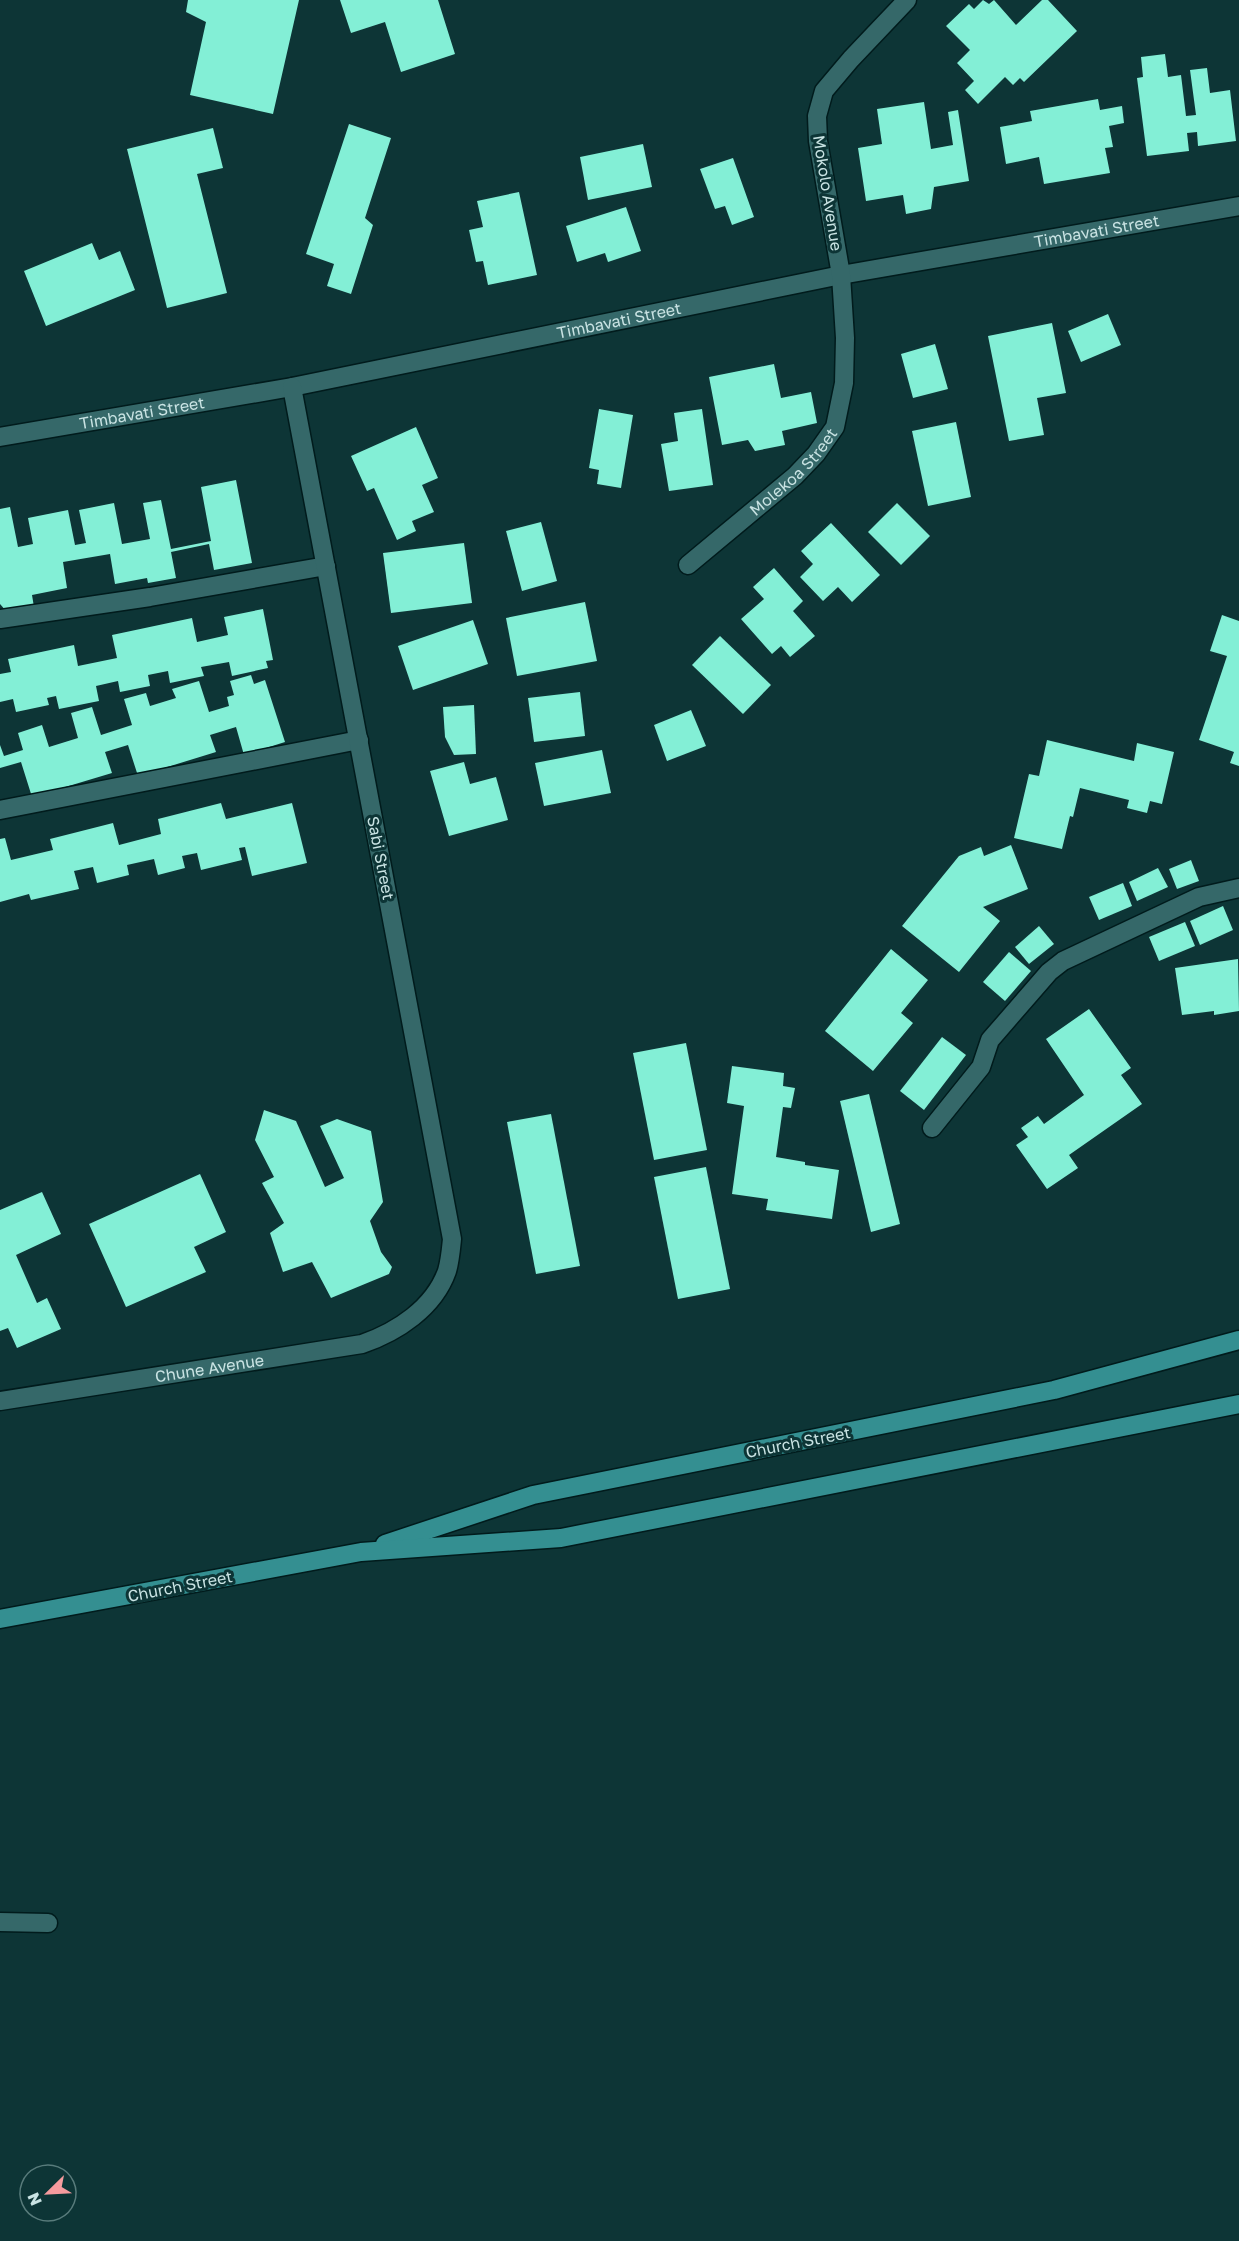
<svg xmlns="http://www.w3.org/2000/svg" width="1239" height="2241" viewBox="0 0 1239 2241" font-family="'Golos Text',sans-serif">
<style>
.building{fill:#83efd6}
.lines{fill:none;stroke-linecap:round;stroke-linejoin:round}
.lane-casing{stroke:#011b1c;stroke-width:21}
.street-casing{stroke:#011b1c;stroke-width:21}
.primary-casing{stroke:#011b1c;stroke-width:21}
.lane{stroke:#356869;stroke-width:18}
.street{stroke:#356869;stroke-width:18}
.primary{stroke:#348f91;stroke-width:18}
.labels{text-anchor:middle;stroke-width:6;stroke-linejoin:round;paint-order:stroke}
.street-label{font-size:16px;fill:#c9e3e3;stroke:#0d3536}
</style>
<rect width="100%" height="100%" fill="#0d3536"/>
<g class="building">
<polygon points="188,0 299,0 273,114 190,95 206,22 186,12"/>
<polygon points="340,0 438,0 455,54 401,72 385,22 351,33"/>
<polygon points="983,0 989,4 994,0 1016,25 1042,0 1048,0 1077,31 1024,82 1020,78 1013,85 1005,77 978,104 965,90 974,81 957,63 970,50 946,26 969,4 974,9"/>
<polygon points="1165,54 1168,77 1181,75 1186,116 1196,115 1190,70 1207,68 1210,93 1230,90 1236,141 1198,146 1197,132 1187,133 1189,151 1147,156 1137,78 1143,77 1141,57"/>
<polygon points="1098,99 1100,110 1122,106 1124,123 1109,126 1113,147 1105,148 1110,173 1044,184 1039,157 1006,164 1000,127 1032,121 1030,111"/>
<polygon points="924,102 931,149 953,145 948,112 958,110 969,181 934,187 931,209 906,214 903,195 866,201 858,148 882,144 877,109"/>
<polygon points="349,124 391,138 365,218 373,225 351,294 327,286 334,264 306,254"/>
<polygon points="213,128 223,168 197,174 227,293 167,308 127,149"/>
<polygon points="643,144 652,187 588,200 580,157"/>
<polygon points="733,158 754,217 732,225 725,206 715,209 700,169"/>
<polygon points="519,192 537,275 488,285 483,261 476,262 469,230 483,227 477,201"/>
<polygon points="626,207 641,251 608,262 605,253 577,262 566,226"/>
<polygon points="92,243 99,260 120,251 135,290 46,326 24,271"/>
<polygon points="1108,314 1121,345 1081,362 1068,331"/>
<polygon points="1052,323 1066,393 1037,398 1044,435 1009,441 988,336"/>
<polygon points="935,344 948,389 913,398 901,354"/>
<polygon points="774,364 781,398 811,392 817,423 782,431 785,445 755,451 748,440 722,445 709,377"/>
<polygon points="599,409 633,415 621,488 597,484 599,470 589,468"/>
<polygon points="702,409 713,485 669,491 661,444 678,441 674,413"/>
<polygon points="956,422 971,497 928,506 912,431"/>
<polygon points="416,427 438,478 422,485 434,512 412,521 416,531 397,540 374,488 367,491 351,456"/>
<polygon points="236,480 252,563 214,570 209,544 171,552 176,578 148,583 147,578 115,584 110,554 63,562 67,588 32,595 34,607 7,612 0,604 0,509 10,507 18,547 33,544 28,518 68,510 75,545 86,543 79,510 114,503 122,544 150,539 143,503 161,500 171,549 211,541 201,487"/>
<polygon points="897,503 930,536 901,565 868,532"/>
<polygon points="541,522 557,581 522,591 506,531"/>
<polygon points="831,523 880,575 852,602 838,587 823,601 800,577 813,564 801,551"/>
<polygon points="464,543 472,603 391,613 383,553"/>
<polygon points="774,568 803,601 793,611 815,636 790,657 781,646 772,654 741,619 764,599 753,587"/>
<polygon points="585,602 597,661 517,676 506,618"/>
<polygon points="263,609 273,660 266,661 268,668 232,676 229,662 201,667 204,676 170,683 168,671 148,675 150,686 120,692 118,681 96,686 99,701 59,709 56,696 47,698 49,705 16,712 13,699 0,702 0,674 11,672 8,659 74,645 78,666 117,658 112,635 192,618 197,642 228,635 224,617"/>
<polygon points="1222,615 1239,621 1239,766 1230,763 1234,752 1199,740 1227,656 1210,651"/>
<polygon points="473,620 488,664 413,690 398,646"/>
<polygon points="720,636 771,685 743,714 692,665"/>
<polygon points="251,675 254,684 265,680 285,742 244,755 236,727 210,735 216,752 138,776 128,745 105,752 112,773 32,797 21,762 0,768 0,745 4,756 23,750 18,733 42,725 49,747 78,738 71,713 92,707 101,735 132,725 124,699 146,693 150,706 176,698 172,689 199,681 209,712 229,706 227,697 234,695 230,681"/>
<polygon points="580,692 585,736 534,742 528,698"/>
<polygon points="474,705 476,754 454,755 445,737 443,707"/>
<polygon points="691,710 706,746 667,761 654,725"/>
<polygon points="1047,740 1134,761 1137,743 1174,752 1162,804 1150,801 1147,813 1127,808 1129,800 1080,788 1073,817 1070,816 1062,849 1014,838 1029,774 1039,776"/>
<polygon points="602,750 611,793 544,806 535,763"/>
<polygon points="464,762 470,784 496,777 508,820 449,836 430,771"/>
<polygon points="221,803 226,819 292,803 307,863 252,876 245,847 239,848 242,860 201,870 197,853 182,856 185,868 158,875 154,859 127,865 129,875 97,883 93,867 74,871 79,889 31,900 29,894 0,902 0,839 5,838 11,860 53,850 50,839 113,823 119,845 161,834 158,819"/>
<polygon points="1011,845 1028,889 983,907 1000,921 959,972 902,926 959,856 981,847 984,856"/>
<polygon points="1191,860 1199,881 1177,889 1169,869"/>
<polygon points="1158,868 1168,887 1137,901 1129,882"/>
<polygon points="1123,883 1132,906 1099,920 1089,897"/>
<polygon points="1223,906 1233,930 1200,945 1190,921"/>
<polygon points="1185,922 1195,946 1159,961 1149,937"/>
<polygon points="1039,926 1054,944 1029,964 1015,947"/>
<polygon points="891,949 928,980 901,1013 913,1023 873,1071 825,1031"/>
<polygon points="1009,952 1031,971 1005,1001 983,982"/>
<polygon points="1238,959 1239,1011 1214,1015 1214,1011 1182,1015 1175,968"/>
<polygon points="1089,1009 1131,1068 1121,1075 1142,1104 1069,1155 1078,1168 1047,1189 1016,1145 1028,1137 1021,1128 1038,1116 1044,1124 1084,1095 1046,1039"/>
<polygon points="942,1037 966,1055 924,1110 900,1091"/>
<polygon points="686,1043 707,1150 654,1160 633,1053"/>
<polygon points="732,1066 784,1073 783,1086 795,1088 791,1108 783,1107 776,1157 805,1162 805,1165 839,1170 832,1219 766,1210 768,1199 732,1194 744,1106 727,1103"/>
<polygon points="869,1094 900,1224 871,1232 840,1101"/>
<polygon points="264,1110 296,1121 325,1187 344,1178 320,1126 337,1119 371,1131 383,1202 370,1221 381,1252 392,1267 389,1274 331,1298 312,1262 283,1272 270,1233 284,1223 262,1183 274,1177 255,1140"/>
<polygon points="551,1114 580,1266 536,1274 507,1122"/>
<polygon points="706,1167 730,1289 678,1299 654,1177"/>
<polygon points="200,1174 226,1232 194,1247 206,1272 126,1307 89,1224"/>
<polygon points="42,1192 61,1234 16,1255 37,1303 47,1298 61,1329 17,1348 8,1328 0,1331 0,1210"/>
</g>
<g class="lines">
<g class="lane-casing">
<polyline id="lane" points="0,1922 48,1923"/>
</g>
<g class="street-casing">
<g id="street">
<path id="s1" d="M0,437l292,-50 549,-112 398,-69"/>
<path id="s2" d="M688,565l107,-89 21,-22 19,-27 9,-44 1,-45 -4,-63 -23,-134 -1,-25 7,-25 27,-32 56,-59"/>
<polyline points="0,619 150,597 326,566"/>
<polyline points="0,810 359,740"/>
<polyline points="932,1128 981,1067 990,1040 1049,972 1063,961 1199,897 1239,888"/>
<path id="s3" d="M0,1401l362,-57c35,-12 72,-36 85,-73 3,-10 4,-22 5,-32l-160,-852"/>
</g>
</g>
<g class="primary-casing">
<g id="primary">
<polyline points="385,1544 533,1495 1054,1390 1239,1340"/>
<polyline points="0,1619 361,1552 561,1538 1239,1404"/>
</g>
</g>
<use href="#lane" class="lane"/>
<use href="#street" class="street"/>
<use href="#primary" class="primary"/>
</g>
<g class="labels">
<g class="street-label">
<text transform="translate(828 193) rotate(81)" y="6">Mokolo Avenue</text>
<text dy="6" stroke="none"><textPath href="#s1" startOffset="1116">Timbavati Street</textPath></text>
<text dy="6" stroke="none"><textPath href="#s1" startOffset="630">Timbavati Street</textPath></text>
<text dy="6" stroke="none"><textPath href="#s1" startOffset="144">Timbavati Street</textPath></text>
<text dy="6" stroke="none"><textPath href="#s2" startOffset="141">Molekoa Street</textPath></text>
<text transform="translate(381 858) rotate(79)" y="6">Sabi Street</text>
<text dy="6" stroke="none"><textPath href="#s3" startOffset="212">Chune Avenue</textPath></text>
<text transform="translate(798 1442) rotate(-11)" y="6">Church Street</text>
<text transform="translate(180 1586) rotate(-11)" y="6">Church Street</text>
</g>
</g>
<g transform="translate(48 2193) rotate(246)"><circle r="28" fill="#0d3536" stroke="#587b7b" stroke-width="1.5"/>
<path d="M0-4.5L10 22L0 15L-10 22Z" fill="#f59b9e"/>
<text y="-9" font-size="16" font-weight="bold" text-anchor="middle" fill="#c9e3e3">N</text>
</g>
</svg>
